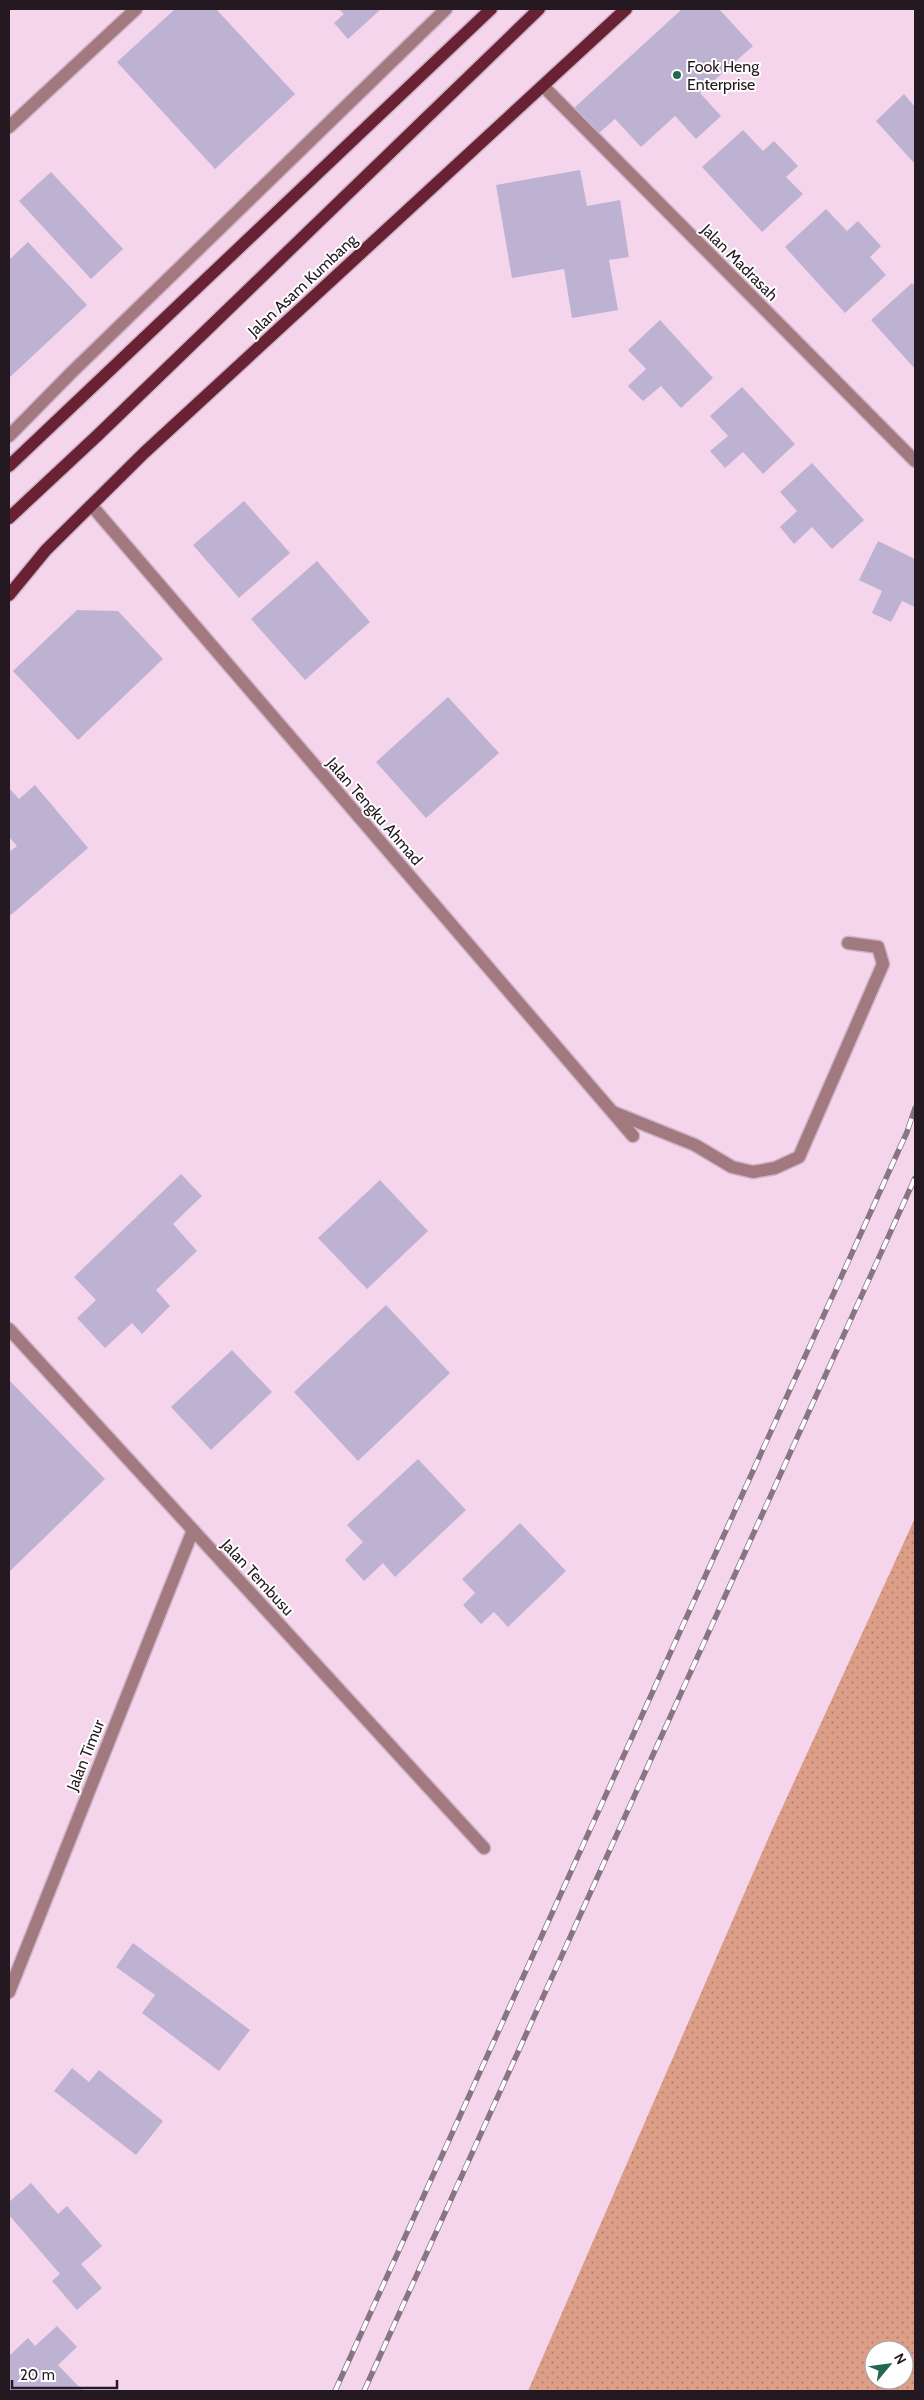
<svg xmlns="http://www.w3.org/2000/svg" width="924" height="2400" viewBox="0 0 924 2400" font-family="Cabin,sans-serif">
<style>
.grass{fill:url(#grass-dots);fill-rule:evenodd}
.building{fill:#beb2d2}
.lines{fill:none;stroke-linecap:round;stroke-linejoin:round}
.minor-casing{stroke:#cfb3c7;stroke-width:15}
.major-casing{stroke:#cfb3c7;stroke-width:15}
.minor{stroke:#a37980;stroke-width:12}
.major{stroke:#682234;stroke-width:12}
.rail-casing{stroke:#897484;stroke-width:5.5}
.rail{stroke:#fff;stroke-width:4;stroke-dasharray:11;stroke-linecap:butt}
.poi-dot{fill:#266655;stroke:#fff;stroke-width:2}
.labels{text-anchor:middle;stroke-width:4;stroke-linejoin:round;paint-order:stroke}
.poi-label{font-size:16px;fill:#241921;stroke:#fff;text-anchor:start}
.street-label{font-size:16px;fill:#241921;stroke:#fff}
</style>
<defs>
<pattern id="grass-dots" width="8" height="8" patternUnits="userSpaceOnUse" patternTransform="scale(1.25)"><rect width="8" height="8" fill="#dc9e87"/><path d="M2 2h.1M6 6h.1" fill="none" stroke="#b2806e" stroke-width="1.8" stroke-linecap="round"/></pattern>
</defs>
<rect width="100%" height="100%" fill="#f4d5ec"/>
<path class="grass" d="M915,1518v873h-387l243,-559zM874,2350h30v30h-30z"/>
<g class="building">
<polygon points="175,9 216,9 295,94 215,169 117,62"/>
<polygon points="339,9 381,9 348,39 334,23 344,14"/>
<polygon points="682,9 719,9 753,46 700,93 721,116 696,139 675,116 641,147 615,119 598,134 574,108"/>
<polygon points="904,94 915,107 915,164 876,121"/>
<polygon points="743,130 763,151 774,141 798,166 786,177 803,194 762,232 702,167"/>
<polygon points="580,170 587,206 620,200 629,257 609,260 618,310 572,318 564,269 512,278 496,185"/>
<polygon points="51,172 123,249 91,279 19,201"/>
<polygon points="826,209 847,231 858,221 881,246 870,257 886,275 845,313 785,247"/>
<polygon points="28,242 87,305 9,378 9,260"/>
<polygon points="912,283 915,286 915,369 871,320"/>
<polygon points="660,320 713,378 681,408 661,386 643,401 628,386 646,369 628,350"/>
<polygon points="742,387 795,444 763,474 743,452 725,468 710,451 728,436 710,416"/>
<polygon points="812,463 864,520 832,549 812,527 794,544 780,527 797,511 780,492"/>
<polygon points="244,501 290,553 239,598 193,545"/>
<polygon points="878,541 915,559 915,607 902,601 891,622 872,613 882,591 859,580"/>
<polygon points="317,561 370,622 305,680 251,619"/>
<polygon points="77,610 118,611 163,659 78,740 13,671"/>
<polygon points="448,697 499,753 426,818 376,762"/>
<polygon points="35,785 88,848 11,915 9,913 9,852 17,846 9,837 9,788 19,799"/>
<polygon points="181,1174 202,1196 173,1224 197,1251 156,1290 170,1306 142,1334 132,1323 105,1348 77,1318 96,1300 74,1277"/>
<polygon points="380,1180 428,1231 367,1289 318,1238"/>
<polygon points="386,1305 450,1373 358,1461 294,1392"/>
<polygon points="232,1350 272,1392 211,1450 171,1407"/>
<polygon points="9,1380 105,1479 9,1572"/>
<polygon points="418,1459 466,1510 395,1577 383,1563 364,1581 345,1560 363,1542 347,1525"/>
<polygon points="520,1523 566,1571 508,1627 494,1612 481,1624 463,1605 475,1593 462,1579"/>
<polygon points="133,1943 250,2030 219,2071 142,2013 155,1995 116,1967"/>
<polygon points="72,2068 89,2082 99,2070 163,2121 136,2155 54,2091"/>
<polygon points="31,2183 58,2214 67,2206 102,2246 81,2264 102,2288 77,2310 52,2281 60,2274 9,2215 9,2202"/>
<polygon points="57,2326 77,2347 58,2365 83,2391 9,2391 9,2356 28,2338 35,2346"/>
</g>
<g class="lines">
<g class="minor-casing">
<g id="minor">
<polyline points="543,86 915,461"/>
<polyline points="9,127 136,9"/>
<polyline points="9,436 71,373 446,9"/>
<polyline points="92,506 633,1136"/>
<polyline points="613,1112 695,1145 732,1167 753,1172 775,1168 799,1157 883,964 878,947 848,943"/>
<polyline points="9,1329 484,1848"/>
<polyline points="9,1992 193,1530"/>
</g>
</g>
<g class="major-casing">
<g id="major">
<polyline points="9,466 491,9"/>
<polyline points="9,518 99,434 539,9"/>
<polyline points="9,595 46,550 144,453 626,9"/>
</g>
</g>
<use href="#minor" class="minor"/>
<use href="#major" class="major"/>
<g class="rail-casing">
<g id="rail">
<polyline points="335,2391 907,1132 915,1108"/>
<polyline points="364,2391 915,1178"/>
</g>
</g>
<use href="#rail" class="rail"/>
</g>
<circle class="poi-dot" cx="677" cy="75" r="5"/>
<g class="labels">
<g class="poi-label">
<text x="687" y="72">Fook Heng<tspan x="687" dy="18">Enterprise</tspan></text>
</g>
<g class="street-label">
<text transform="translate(740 262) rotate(45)" y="6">Jalan Madrasah</text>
<text transform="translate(302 285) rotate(-43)" y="6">Jalan Asam Kumbang</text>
<text transform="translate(375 811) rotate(49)" y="6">Jalan Tengku Ahmad</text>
<text transform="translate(258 1577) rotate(47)" y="6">Jalan Tembusu</text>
<text transform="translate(85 1755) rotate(-68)" y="6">Jalan Timur</text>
</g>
</g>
<rect width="924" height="2400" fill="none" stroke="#241921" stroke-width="20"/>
<g transform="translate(889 2365) rotate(61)"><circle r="24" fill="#ffffff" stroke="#a7a3a6"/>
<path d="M0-4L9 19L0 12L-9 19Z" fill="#266655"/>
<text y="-8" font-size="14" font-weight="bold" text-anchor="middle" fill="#241921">N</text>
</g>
<path d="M12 2380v8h105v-8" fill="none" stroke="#241921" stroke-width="2.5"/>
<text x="20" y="2380" font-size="15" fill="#241921" stroke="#ffffff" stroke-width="4" paint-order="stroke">20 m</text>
</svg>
